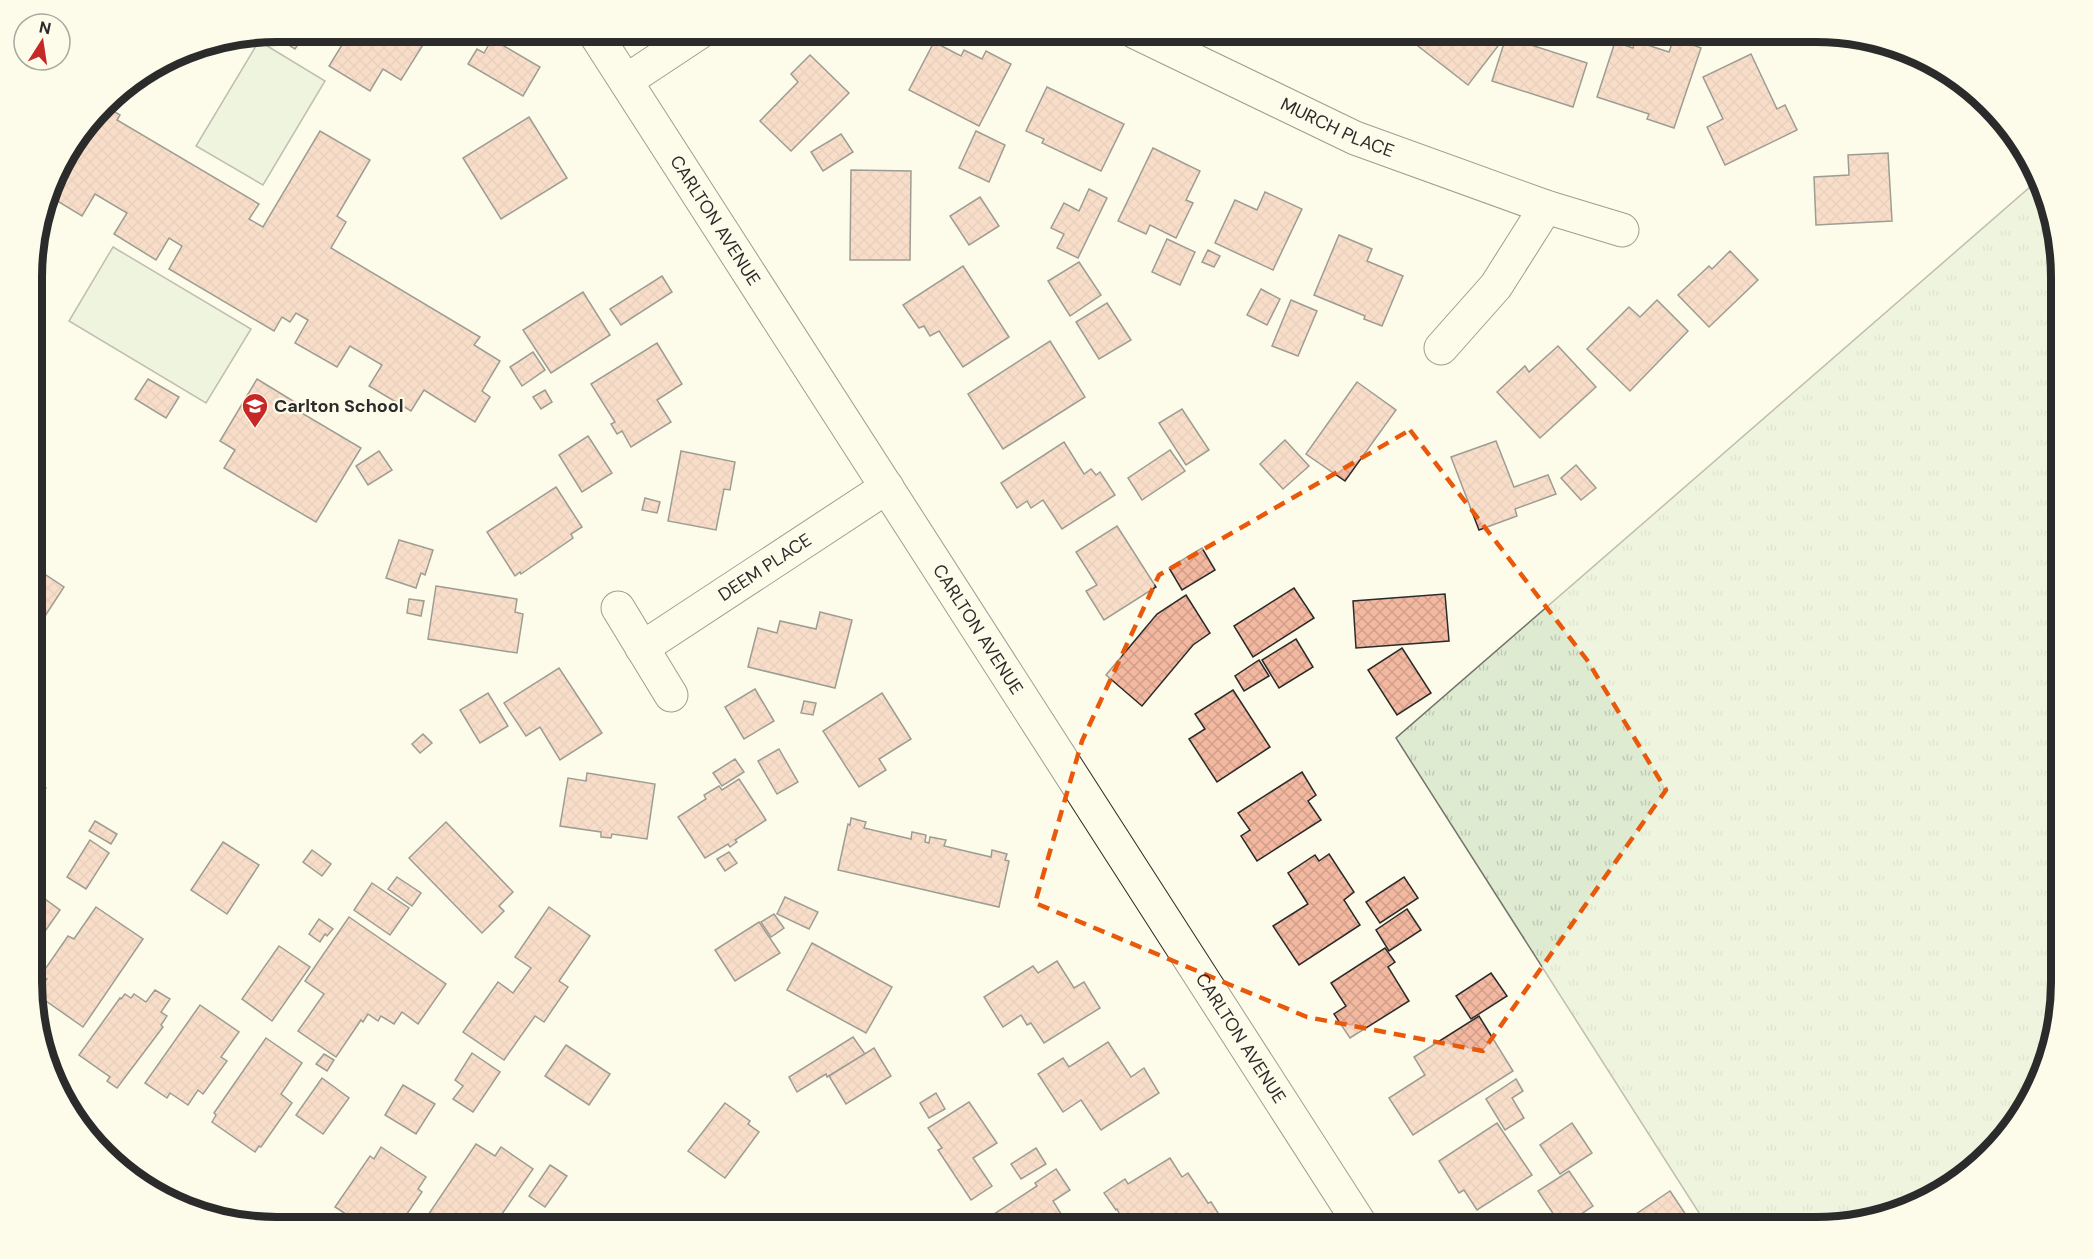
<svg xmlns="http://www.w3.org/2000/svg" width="2093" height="1259" viewBox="0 0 2093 1259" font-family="'DM Sans',sans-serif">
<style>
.park{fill:url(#park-tufts);stroke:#74746e;stroke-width:1.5}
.pitch{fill:#deebd1;stroke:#74746e;stroke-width:1.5}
.building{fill:url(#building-cross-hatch);stroke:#2b2b2b;stroke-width:1.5}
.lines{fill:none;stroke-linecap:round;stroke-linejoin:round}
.street-casing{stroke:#2b2b2b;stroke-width:35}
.highway-casing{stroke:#2b2b2b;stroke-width:35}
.street{stroke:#fdfbea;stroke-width:33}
.highway{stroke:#fdfbea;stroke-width:33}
.marked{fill:none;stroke:#e8590c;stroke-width:4.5;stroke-dasharray:12 8;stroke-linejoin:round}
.labels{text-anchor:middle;stroke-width:4.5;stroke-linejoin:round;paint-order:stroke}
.street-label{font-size:18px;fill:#2b2b2b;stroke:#fdfbea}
.poi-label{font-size:18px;font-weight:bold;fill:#2b2b2b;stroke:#fdfbea;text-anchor:start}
.rim{fill:none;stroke:#2b2b2b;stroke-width:8}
</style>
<defs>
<pattern id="park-tufts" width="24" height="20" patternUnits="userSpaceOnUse" patternTransform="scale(1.5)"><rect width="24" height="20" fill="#deebd1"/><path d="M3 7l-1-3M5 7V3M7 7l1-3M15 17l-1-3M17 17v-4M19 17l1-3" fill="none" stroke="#bfcab4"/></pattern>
<pattern id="building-cross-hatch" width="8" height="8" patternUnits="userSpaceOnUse" patternTransform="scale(1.5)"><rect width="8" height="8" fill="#f2b8a0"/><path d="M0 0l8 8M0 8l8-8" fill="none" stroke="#d09e8a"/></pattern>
</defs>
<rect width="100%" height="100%" fill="#fdfbea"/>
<polygon class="park" points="2037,181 2061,261 2061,998 2028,1105 1989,1156 1939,1194 1832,1227 1708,1227 1396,738"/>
<g class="pitch">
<polygon points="259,41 325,81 263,185 196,146"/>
<polygon points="113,247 251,329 206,403 69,321"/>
</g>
<g class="building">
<polygon points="277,32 306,32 295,49 269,33"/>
<polygon points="320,32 431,32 401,80 383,69 370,91 329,66 342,45"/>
<polygon points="1318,32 1369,32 1367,45 1317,39"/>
<polygon points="1400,32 1479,32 1498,46 1468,85"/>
<polygon points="1506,37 1587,63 1573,107 1492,81"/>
<polygon points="1674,38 1701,48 1674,128 1647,119 1649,114 1597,97 1615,42 1633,48 1635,41 1669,52"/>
<polygon points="492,39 540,67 523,96 468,64 477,49 484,53"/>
<polygon points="934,42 961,56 964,50 982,59 986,51 1011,64 979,126 909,90"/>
<polygon points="1751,54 1777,109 1785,105 1797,130 1725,165 1707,127 1723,119 1703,77"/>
<polygon points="810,55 849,93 791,151 760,121 798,82 791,74"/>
<polygon points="1047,87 1124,124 1101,171 1042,143 1044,139 1026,131"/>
<polygon points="105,106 120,115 117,120 259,204 249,219 263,227 320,131 370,160 337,216 346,222 331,248 480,337 474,345 500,361 482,391 490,397 475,422 424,390 411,411 369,386 382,365 350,346 337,367 295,343 308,320 296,313 290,322 282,317 274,331 169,269 182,246 169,238 156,260 114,234 127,213 95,194 82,216 51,197 46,206 57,168"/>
<polygon points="529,117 567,178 501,219 463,158"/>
<polygon points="976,131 1005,145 989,182 959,168"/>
<polygon points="841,134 853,152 823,171 811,152"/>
<polygon points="1153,148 1200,171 1186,200 1193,203 1176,238 1150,225 1146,234 1118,221"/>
<polygon points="1888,153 1892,221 1816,225 1814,177 1849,175 1848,155"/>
<polygon points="851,170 911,171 910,260 850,260"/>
<polygon points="1089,189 1107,198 1078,258 1057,248 1064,234 1051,228 1064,203 1079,211"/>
<polygon points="1265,192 1302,209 1273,270 1215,243 1235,200 1257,210"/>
<polygon points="980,197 999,226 969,245 950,216"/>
<polygon points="1339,235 1372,249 1367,261 1403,276 1382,326 1364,319 1365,316 1314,295"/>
<polygon points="1167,239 1195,252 1180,285 1152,272"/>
<polygon points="1208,250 1220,256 1214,267 1202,262"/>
<polygon points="1730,251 1758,280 1709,327 1678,295 1709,266 1712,269"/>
<polygon points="1079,262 1101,295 1070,316 1048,281"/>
<polygon points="963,266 1009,337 963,367 939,331 930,336 924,326 919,328 903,305"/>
<polygon points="662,276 672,292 621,325 610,309"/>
<polygon points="1261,289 1280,299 1267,325 1247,315"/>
<polygon points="583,292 610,335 551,373 523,330"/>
<polygon points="1291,300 1317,311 1298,356 1272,346"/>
<polygon points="1657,300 1688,331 1630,391 1587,349 1629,307 1640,317"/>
<polygon points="1107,303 1131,340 1099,359 1076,322"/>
<polygon points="1050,341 1085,397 1003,449 968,394"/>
<polygon points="657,343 682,384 657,400 671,422 631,447 622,431 617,434 611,424 615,422 591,384"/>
<polygon points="1558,346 1596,387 1540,438 1497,392 1525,366 1529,372"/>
<polygon points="533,352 545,370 522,386 510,367"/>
<polygon points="148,379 179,397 166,418 135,399"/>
<polygon points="257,379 303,407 300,412 361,448 316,522 224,468 235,450 220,441"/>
<polygon points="1357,382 1396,410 1345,481 1306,454"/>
<polygon points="545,390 552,402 541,409 533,397"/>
<polygon points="1182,409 1209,450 1186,465 1159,423"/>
<polygon points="588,436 612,473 582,492 559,455"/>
<polygon points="1285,440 1309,466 1283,489 1260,464"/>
<polygon points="1496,441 1514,487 1548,475 1556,494 1515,509 1517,516 1479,530 1451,457"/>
<polygon points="1064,442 1084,474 1091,469 1096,475 1100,472 1115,495 1062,529 1043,500 1031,508 1027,501 1017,508 1001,483"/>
<polygon points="1170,450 1185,471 1142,500 1128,478"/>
<polygon points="379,451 392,470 368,485 356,466"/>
<polygon points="681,451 735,462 730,490 724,489 716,530 668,521"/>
<polygon points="1576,465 1596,488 1581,500 1561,478"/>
<polygon points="556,487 582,527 571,534 573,538 521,574 520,572 515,576 487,532"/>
<polygon points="645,498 660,502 657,513 642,510"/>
<polygon points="1117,526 1156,587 1104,620 1086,591 1097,585 1076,552"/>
<polygon points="399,540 433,550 425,575 421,573 416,588 386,578"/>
<polygon points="1202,548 1215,570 1182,590 1169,568"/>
<polygon points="34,567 64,587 34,633"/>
<polygon points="436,586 517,599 515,612 523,614 517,653 428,639"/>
<polygon points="1294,588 1314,618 1253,657 1234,626"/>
<polygon points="1445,594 1449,641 1356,648 1353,601"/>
<polygon points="1186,595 1210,633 1193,645 1142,706 1106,675 1157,614"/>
<polygon points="409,599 424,601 421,616 407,613"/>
<polygon points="820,612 852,620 835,688 748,667 758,628 777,633 780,621 816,629"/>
<polygon points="1296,639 1313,667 1279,688 1262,660"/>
<polygon points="1402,648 1431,693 1397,715 1368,670"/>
<polygon points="1259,660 1269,676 1244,691 1235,676"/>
<polygon points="559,668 602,733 560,760 540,727 526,736 504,703"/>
<polygon points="755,689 774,721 744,739 725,707"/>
<polygon points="1233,690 1270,747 1217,782 1189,739 1205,729 1195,714"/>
<polygon points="488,693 508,726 480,743 460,710"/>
<polygon points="882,693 911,739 879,759 886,770 859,787 823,731"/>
<polygon points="804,701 816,703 813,715 801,713"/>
<polygon points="423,734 432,743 420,753 412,744"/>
<polygon points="779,749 798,782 777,794 758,761"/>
<polygon points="735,759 744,772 722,786 713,773"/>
<polygon points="1302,772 1316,795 1308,801 1321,820 1257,861 1241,836 1250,830 1238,813"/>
<polygon points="587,773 655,784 647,839 612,834 611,838 601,837 601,832 560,826 568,778 586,781"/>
<polygon points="34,779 46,788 34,806"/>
<polygon points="739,779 766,820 735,840 737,842 730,847 728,844 705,858 678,817 706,799 704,795 719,786 722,790"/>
<polygon points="851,818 866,822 864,828 911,839 912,832 926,835 925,842 929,843 930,837 946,840 944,846 991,857 992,850 1007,854 1005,860 1009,861 999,907 838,870 848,824 850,825"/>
<polygon points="95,821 117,834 111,844 89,831"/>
<polygon points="446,822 513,892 499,906 504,911 482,933 409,858"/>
<polygon points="90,840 109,853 86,889 67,877"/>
<polygon points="223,842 259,865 227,914 191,890"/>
<polygon points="312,850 331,864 322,876 303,862"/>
<polygon points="729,852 737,863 725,871 717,859"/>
<polygon points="1329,854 1354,892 1344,900 1360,925 1299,965 1273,926 1308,904 1288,873 1315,855 1319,861"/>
<polygon points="397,877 421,893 412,906 388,889"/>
<polygon points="1404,877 1418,898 1380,923 1366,902"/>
<polygon points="372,883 409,908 390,935 354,910"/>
<polygon points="34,891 60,910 34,947"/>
<polygon points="785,897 818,912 809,929 777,914"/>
<polygon points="96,907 143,939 83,1027 36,994 47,979 41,975 68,936 74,939"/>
<polygon points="549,907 590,936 559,981 568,987 544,1022 535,1016 504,1060 463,1032 498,982 513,993 531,968 515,957"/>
<polygon points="1407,909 1421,930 1389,951 1376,930"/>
<polygon points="774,914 784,928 771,937 761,922"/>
<polygon points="349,917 446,984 418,1024 402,1012 394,1024 381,1016 378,1021 368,1014 363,1022 361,1020 336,1057 298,1031 324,994 305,981"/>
<polygon points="319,919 333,929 327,936 325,934 320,942 309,934"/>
<polygon points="759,922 780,953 735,981 715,950"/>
<polygon points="812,943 892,987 866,1033 787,990"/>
<polygon points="279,946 310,967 272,1021 242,999"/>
<polygon points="1385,948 1395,962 1388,967 1409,1001 1350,1038 1334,1014 1346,1006 1331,983"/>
<polygon points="1057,961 1074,988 1084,982 1100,1008 1044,1043 1031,1023 1027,1025 1021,1015 1003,1027 984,997 1033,966 1038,973"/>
<polygon points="1491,973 1507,996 1471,1019 1456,996"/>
<polygon points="155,990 170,999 161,1012 167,1016 161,1025 163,1027 117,1088 107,1081 110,1077 79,1055 120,998 121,999 125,994 131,998 134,994 146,1002"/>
<polygon points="200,1005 239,1032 221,1057 227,1061 203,1094 198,1090 188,1105 170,1093 167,1098 145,1083"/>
<polygon points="1479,1016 1513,1071 1413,1135 1389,1098 1425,1075 1414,1057"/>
<polygon points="853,1037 865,1054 827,1077 826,1074 797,1092 789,1077"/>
<polygon points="266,1038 302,1063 281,1094 292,1103 261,1147 259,1146 255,1152 212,1122 216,1115 214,1113"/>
<polygon points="1108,1042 1131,1077 1144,1068 1159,1093 1101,1130 1081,1100 1063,1112 1038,1074 1063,1058 1069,1067"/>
<polygon points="566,1045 610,1074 589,1105 545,1076"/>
<polygon points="874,1048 891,1076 846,1104 829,1076"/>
<polygon points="472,1053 500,1072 473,1112 453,1099 463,1086 455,1080"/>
<polygon points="324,1054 334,1060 327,1071 316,1064"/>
<polygon points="322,1078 349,1098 323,1134 296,1115"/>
<polygon points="1516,1079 1523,1091 1512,1098 1524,1118 1505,1130 1486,1099"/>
<polygon points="403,1085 435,1104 416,1134 385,1115"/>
<polygon points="936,1093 945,1109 929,1118 920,1103"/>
<polygon points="969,1102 997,1143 973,1158 992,1186 971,1200 938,1150 942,1148 928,1128"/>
<polygon points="725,1103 750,1121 748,1124 759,1132 725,1178 688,1151"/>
<polygon points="1497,1123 1532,1175 1477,1210 1464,1190 1459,1193 1439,1161"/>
<polygon points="1572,1123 1592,1153 1560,1174 1540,1145"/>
<polygon points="476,1144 495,1156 501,1147 533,1169 493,1227 420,1227"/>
<polygon points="381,1147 426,1177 418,1189 422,1192 398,1227 356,1227 349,1222 352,1218 335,1207 370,1156 374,1159"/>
<polygon points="1036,1148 1046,1164 1021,1179 1011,1164"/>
<polygon points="1170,1158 1182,1177 1188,1173 1208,1203 1211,1202 1227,1227 1126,1227 1117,1209 1116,1210 1104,1193 1125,1179 1128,1184"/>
<polygon points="550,1165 567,1176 545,1207 529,1196"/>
<polygon points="1056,1169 1070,1190 1053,1201 1066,1222 1061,1225 1063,1227 986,1227 995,1222 991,1216 1037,1186 1035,1183"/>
<polygon points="1569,1171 1593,1206 1562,1227 1538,1191"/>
<polygon points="1670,1191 1694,1227 1617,1227"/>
<polygon points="536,1221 546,1227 531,1227"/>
</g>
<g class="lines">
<g class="street-casing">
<g id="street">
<path id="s1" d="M1135,32l220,106 191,69 76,23"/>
<polyline points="626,81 700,32"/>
<polyline points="1441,348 1496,286 1546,207"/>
<polyline points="618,608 671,695"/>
<path id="s2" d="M642,648l245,-161"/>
</g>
</g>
<g class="highway-casing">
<g id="highway">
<path id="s3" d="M594,32l768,1195"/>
</g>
</g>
<use href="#street" class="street"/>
<use href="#highway" class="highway"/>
</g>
<path d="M0 0H2093V1259H0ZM1410,430l177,230 79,130 -183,261 -176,-34 -272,-114 47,-162 77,-166z" fill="#fdfbea" fill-opacity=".55" fill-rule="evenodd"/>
<path class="marked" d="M1410,430l177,230 79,130 -183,261 -176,-34 -272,-114 47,-162 77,-166z"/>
<defs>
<g id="school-pin" transform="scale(1.35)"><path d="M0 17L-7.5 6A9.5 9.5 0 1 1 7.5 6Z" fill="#c62828" stroke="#fdfbea"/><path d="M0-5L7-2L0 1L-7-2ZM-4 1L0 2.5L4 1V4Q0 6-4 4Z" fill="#fff"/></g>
</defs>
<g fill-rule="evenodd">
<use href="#school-pin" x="255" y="406"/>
</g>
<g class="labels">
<g class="street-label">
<text dy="6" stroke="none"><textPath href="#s1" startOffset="224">MURCH PLACE</textPath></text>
<text dy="6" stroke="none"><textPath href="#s3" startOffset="224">CARLTON AVENUE</textPath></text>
<text dy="6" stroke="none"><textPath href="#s2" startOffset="147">DEEM PLACE</textPath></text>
<text dy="6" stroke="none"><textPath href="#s3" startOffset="710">CARLTON AVENUE</textPath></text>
<text dy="6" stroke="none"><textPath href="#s3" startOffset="1196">CARLTON AVENUE</textPath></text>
</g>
<g class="poi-label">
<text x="274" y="412">Carlton School</text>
</g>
</g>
<path d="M0 0H2093V1259H0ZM277 42H1816A235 235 0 0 1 2051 277V982A235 235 0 0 1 1816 1217H277A235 235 0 0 1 42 982V277A235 235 0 0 1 277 42Z" fill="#fdfbea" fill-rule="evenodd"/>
<path class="rim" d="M277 42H1816A235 235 0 0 1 2051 277V982A235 235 0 0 1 1816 1217H277A235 235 0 0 1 42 982V277A235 235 0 0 1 277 42Z"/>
<g transform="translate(42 42) rotate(12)"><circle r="28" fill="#fdfbea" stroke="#a9a89e" stroke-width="1.5"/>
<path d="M0-4.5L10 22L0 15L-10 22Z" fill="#c62828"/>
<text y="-9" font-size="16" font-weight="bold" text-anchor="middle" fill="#2b2b2b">N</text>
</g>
</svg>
